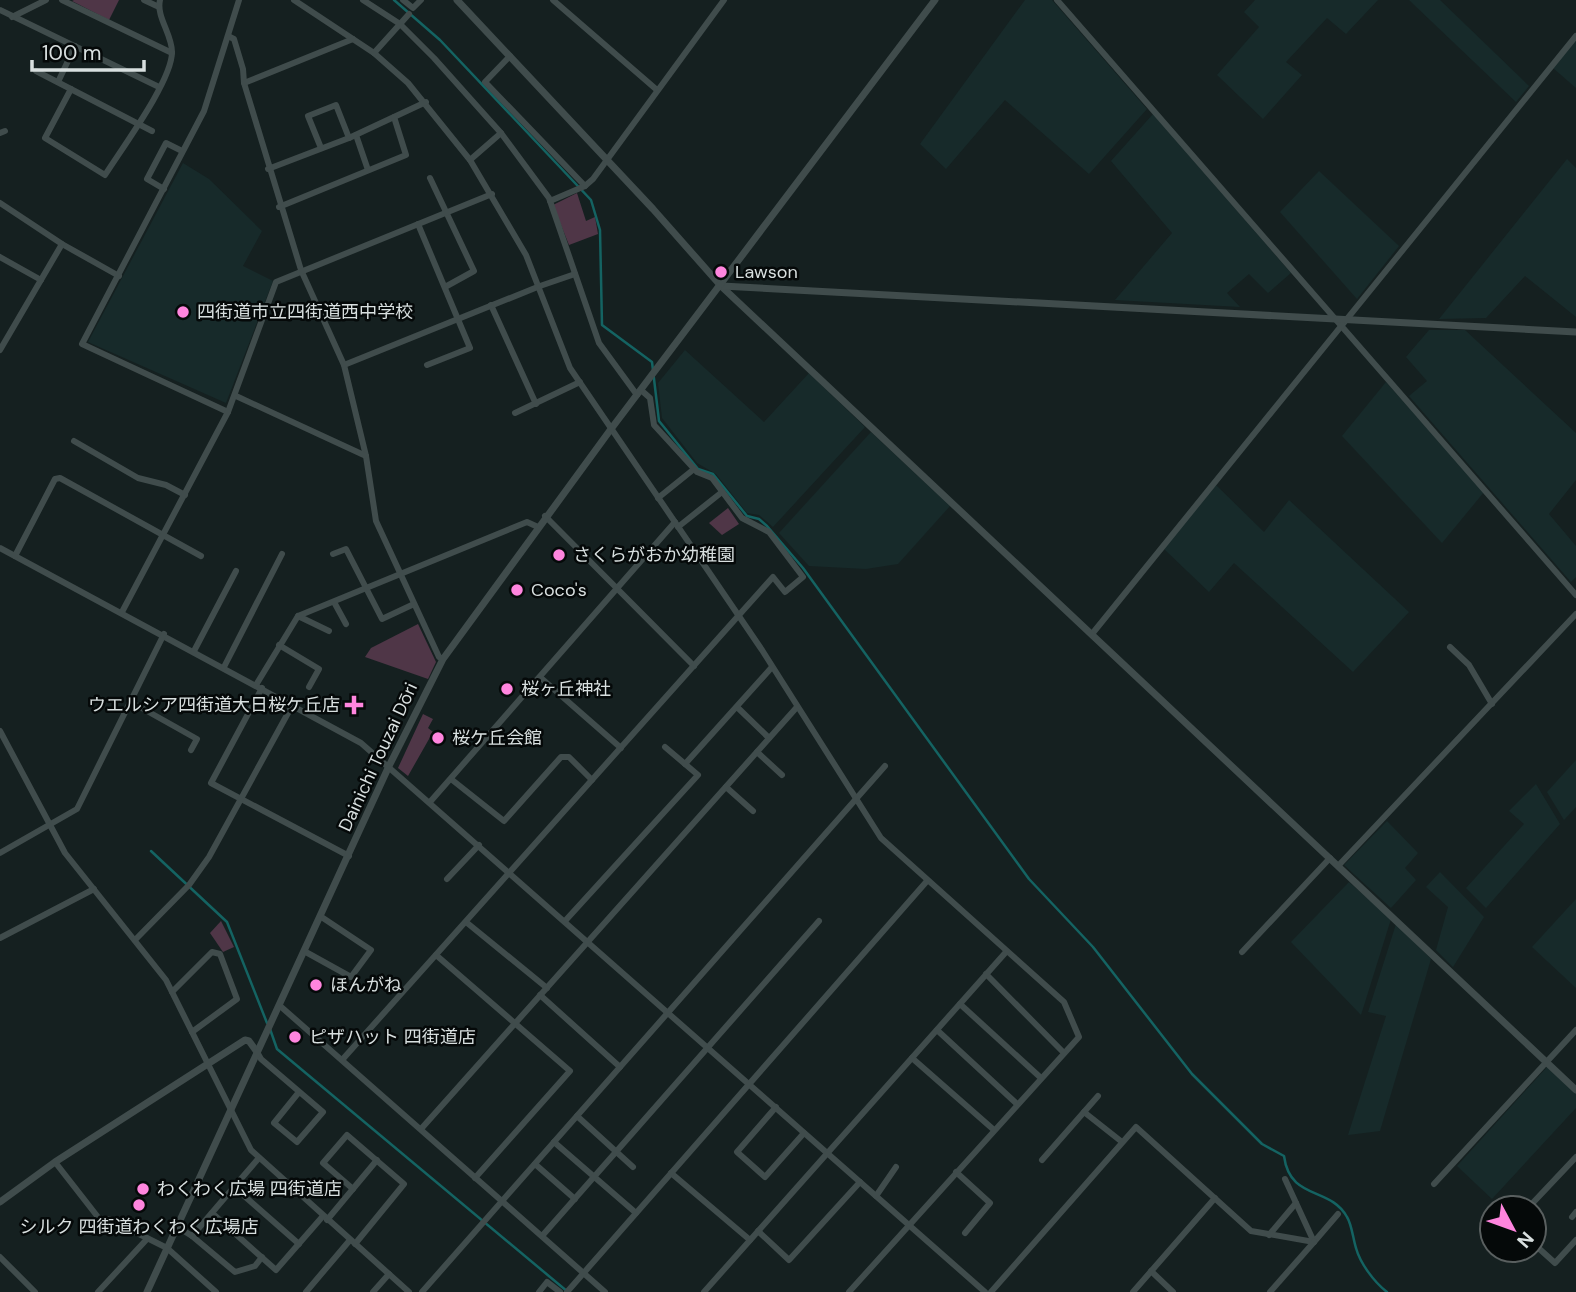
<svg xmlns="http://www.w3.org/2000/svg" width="1576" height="1292" viewBox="0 0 1576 1292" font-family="'DM Sans','Noto Sans JP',sans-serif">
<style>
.built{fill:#172a2a}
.green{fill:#4f3647}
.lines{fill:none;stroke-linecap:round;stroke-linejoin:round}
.stream{stroke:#146362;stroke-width:2.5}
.minor{stroke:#404c4c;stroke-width:6}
.tertiary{stroke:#404c4c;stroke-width:7}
.poi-dot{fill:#ff85de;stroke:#050909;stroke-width:2.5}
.labels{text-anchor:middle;stroke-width:5;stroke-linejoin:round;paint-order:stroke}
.poi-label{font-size:18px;fill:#d8dfdf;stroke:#050909;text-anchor:start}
.street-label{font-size:18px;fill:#d8dfdf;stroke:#050909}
</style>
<rect width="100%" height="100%" fill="#152020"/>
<g class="built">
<polygon points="1025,0 1052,0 1147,109 1089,174 1005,100 946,169 920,144"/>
<polygon points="1255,0 1378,0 1346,34 1327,18 1286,62 1302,75 1263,119 1217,75 1259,27 1244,12"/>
<polygon points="1409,0 1440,0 1529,86 1516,102"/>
<polygon points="1576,40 1576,88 1553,68"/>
<polygon points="1153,114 1291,273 1268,293 1249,274 1227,293 1240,307 1115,300 1172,233 1111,161"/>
<polygon points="1567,159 1576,168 1576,317 1525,276 1486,318 1439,319"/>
<polygon points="183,163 209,179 262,231 243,266 273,281 226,403 88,342"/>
<polygon points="1319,171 1399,246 1357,299 1280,212"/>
<polygon points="1429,330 1465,330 1576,433 1576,480 1549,514 1576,546 1576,577 1571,582 1409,396 1427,381 1406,357"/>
<polygon points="685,350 764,422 809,373 865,427 773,527 759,515 747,513 716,474 697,463 662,418 658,383"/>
<polygon points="1386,382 1484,492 1442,543 1342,436"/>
<polygon points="871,432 950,506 898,564 866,569 809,566 779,533"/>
<polygon points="1216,485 1264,532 1289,500 1409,612 1353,672 1234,563 1209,592 1164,549"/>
<polygon points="1576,760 1576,807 1564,820 1547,792"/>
<polygon points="1536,784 1560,824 1486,908 1466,888 1524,824 1509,811"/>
<polygon points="1387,821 1418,853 1405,868 1416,880 1391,908 1344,865"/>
<polygon points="1440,872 1484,917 1453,967 1436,950 1448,907 1426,887"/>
<polygon points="1349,882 1391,919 1361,1015 1291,942"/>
<polygon points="1576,899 1576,988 1532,947"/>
<polygon points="1396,924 1431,959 1380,1131 1348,1135 1386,1016 1368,1012"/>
<polygon points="1547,1067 1576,1094 1576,1108 1492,1199 1457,1166"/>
</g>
<g class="green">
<polygon points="74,0 119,0 109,20 72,1"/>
<polygon points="577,193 586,221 595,217 598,234 569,245 553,205"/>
<polygon points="728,508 739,524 722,535 709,523"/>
<polygon points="418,624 436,662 428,679 365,657 371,648"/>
<polygon points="423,714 433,719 428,728 433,732 408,776 398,768"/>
<polygon points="221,921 234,947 223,952 210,933"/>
</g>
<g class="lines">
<g class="stream">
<path d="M394,0l46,40 151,160 9,30 2,95 50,37 7,59 39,48 15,5 34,42 12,3 8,7 36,42 226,311 64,68 99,127 70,70 22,12c6,45 46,30 63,61 5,8 6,22 9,31 4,15 18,34 31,44"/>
<polyline points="151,851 227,922 267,1023"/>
<polyline points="270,1029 277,1049 568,1292"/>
</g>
<g class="minor">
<polyline points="62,0 172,53"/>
<polyline points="144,0 159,7"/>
<polyline points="294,0 374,53 408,83 470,160 526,255 570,368 762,650 881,838 1064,1002 1079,1037 849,1292"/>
<polyline points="363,0 400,24 434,58 501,133 549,198 599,343 637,395"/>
<polyline points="403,0 413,8 421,0"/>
<polyline points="553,0 657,90"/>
<polyline points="1057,0 1576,595"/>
<polyline points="0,10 159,87"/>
<polyline points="12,17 46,0"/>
<polyline points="228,36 234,39 243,69 244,83 301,270 344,365 366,456 376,521 439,657 443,659"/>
<polyline points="374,53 409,14"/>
<polyline points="510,56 485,82 585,186"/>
<polyline points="36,71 152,131"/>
<polyline points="58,82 75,46"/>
<polyline points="244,83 353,39"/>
<path d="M71,89l-26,49 60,37c17,-27 67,-94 67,-123 0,-18 -16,-35 -12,-52"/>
<polyline points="0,133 5,131"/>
<polyline points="356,135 368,170"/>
<polyline points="321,148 308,116 336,105 349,138"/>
<polyline points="470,160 501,133"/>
<polyline points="268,169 349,138 426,102"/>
<polyline points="430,178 474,271 445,287"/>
<polyline points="164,189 147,179 166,143 182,151"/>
<polyline points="550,201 585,186 593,179 724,0"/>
<polyline points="0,203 62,244 119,276"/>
<polyline points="279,207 406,155 394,117"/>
<polyline points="418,224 470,348 427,365"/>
<polyline points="0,257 41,280"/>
<polyline points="491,305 536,404"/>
<polyline points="0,350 62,244"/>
<polyline points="344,365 540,286 575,274"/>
<polyline points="236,396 366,456"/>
<polyline points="228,412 82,344 204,111 239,0"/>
<polyline points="515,413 580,382"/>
<polyline points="74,441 138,478 166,485 185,495"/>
<polyline points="658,498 694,469"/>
<polyline points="545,516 694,666"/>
<polyline points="678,527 722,492"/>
<polyline points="0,548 361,743 985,1292"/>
<polyline points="333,554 346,549 382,619 414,604"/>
<polyline points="15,556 55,479 60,478 201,556"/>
<polyline points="334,602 346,624"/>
<polyline points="122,612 228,412 276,282 492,194"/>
<polyline points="298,616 329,631"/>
<polyline points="1092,634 1576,36"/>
<polyline points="279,645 319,669 309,687"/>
<polyline points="1450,647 1469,665 1492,704"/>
<polyline points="194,651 236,571"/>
<polyline points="224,667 282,554"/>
<polyline points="541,678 621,748"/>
<polyline points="256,685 298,616 527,522 538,527"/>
<polyline points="262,688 211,783 349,856"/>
<polyline points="131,702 197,739 191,750"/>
<polyline points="737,707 769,738"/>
<polyline points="0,731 65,853 166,980 251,1150 409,1292"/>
<polyline points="757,752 782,775"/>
<polyline points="685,764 772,667"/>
<polyline points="451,779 504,821 561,757 569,757 592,780"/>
<polyline points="726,787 753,811"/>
<polyline points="430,802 675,522"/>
<polyline points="0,853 77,809 164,634"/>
<polyline points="1338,866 1576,614"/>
<polyline points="447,879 479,845"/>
<polyline points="565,921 698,775 665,747"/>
<polyline points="466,922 547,988"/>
<polyline points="0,938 94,889"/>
<polyline points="135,940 189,885 209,857 293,704"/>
<polyline points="304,951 351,977 371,950 320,916"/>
<polyline points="1242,952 1330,858"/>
<polyline points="436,955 570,1071 475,1178"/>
<polyline points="986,974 1064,1053"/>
<polyline points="172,992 212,952 220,954 237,999 192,1032"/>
<polyline points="540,995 620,1067"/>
<polyline points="960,1004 1041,1078"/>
<polyline points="279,1005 605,1292"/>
<polyline points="937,1030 1017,1104"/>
<polyline points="257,1052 261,1059 323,1112 297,1142 274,1123 299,1092"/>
<polyline points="912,1058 994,1130"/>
<polyline points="342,1060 773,577 785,592 803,577 769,532 742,518 712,478 697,472 654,425 650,398 641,390"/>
<polyline points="776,1107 737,1152 765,1177 804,1133"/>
<polyline points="1084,1112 1122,1142"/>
<polyline points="577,1116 633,1167"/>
<polyline points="421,1129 797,707"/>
<polyline points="554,1142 636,1213"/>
<polyline points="1042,1160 1098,1096"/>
<polyline points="55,1162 101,1221 109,1219 167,1248 216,1292"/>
<polyline points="535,1164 575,1199"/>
<polyline points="956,1172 990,1203 965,1233"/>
<polyline points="671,1173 750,1240"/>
<polyline points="1285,1179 1314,1242 1338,1214"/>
<polyline points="1434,1184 1576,1030"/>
<polyline points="234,1187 299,1244"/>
<polyline points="353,1189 323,1163 347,1135 404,1184 355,1244"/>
<polyline points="876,1196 896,1167"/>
<polyline points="1528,1208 1576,1157"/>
<polyline points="212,1213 276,1270 323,1216"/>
<polyline points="1572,1217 1576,1212"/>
<polyline points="327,1220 377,1160"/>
<polyline points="176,1226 192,1236 258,1159"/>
<polyline points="758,1231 789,1260 860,1182"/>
<polyline points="1269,1235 1296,1203"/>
<polyline points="192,1236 235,1272 255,1266 262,1257"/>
<polyline points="542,1236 819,921"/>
<polyline points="1534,1244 1555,1263 1576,1240"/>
<polyline points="0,1257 35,1292"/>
<polyline points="1151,1271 1173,1292"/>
<polyline points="98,1292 147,1239"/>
<polyline points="306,1292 350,1240"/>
<polyline points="373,1292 389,1274"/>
<polyline points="422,1292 885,766"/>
<polyline points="539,1292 547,1282 560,1292"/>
<polyline points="567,1292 927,881"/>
<polyline points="704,1292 1006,952"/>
<polyline points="991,1292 1136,1127 1251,1231 1314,1242"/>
<polyline points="1133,1292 1215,1198"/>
<polyline points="1270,1292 1314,1242"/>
</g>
<g class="tertiary">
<polyline points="457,0 653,209 721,286 1576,1090"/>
<polyline points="722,286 1576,332"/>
<polyline points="0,1202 55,1162 245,1040 249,1041 257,1052"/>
<polyline points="147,1292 389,766 443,659 611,429 935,0"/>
</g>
</g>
<g class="poi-dot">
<circle cx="721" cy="272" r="7"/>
<circle cx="183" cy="312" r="7"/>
<circle cx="559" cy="555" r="7"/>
<circle cx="517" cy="590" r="7"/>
<circle cx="507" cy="689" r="7"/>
<path d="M350.5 694.5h7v7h7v7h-7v7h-7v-7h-7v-7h7z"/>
<circle cx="438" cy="738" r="7"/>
<circle cx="316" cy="985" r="7"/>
<circle cx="295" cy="1037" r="7"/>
<circle cx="143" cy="1189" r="7"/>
<circle cx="139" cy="1205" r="7"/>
</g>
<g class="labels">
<g class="poi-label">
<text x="735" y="278">Lawson</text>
<text x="197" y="318">四街道市立四街道西中学校</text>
<text x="573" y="561">さくらがおか幼稚園</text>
<text x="531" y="596">Coco's</text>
<text x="521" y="695">桜ヶ丘神社</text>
<text x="340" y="711" text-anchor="end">ウエルシア四街道大日桜ケ丘店</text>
<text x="452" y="744">桜ケ丘会館</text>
<text x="330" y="991">ほんがね</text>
<text x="309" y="1043">ピザハット 四街道店</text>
<text x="157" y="1195">わくわく広場 四街道店</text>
<text x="139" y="1233" text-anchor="middle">シルク 四街道わくわく広場店</text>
</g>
<g class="street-label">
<text transform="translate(378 757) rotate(-65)" y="6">Dainichi Touzai Dōri</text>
</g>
</g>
<g transform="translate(1513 1229) rotate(131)"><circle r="33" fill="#050909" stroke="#595f5f" stroke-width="2"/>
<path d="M0-5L12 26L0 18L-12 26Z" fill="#ff85de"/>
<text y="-10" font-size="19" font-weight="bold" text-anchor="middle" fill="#d8dfdf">N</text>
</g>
<path d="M32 60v10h112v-10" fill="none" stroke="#d8dfdf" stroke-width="3.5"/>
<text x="42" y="60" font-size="21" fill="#d8dfdf" stroke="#050909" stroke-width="5" paint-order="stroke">100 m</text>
</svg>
